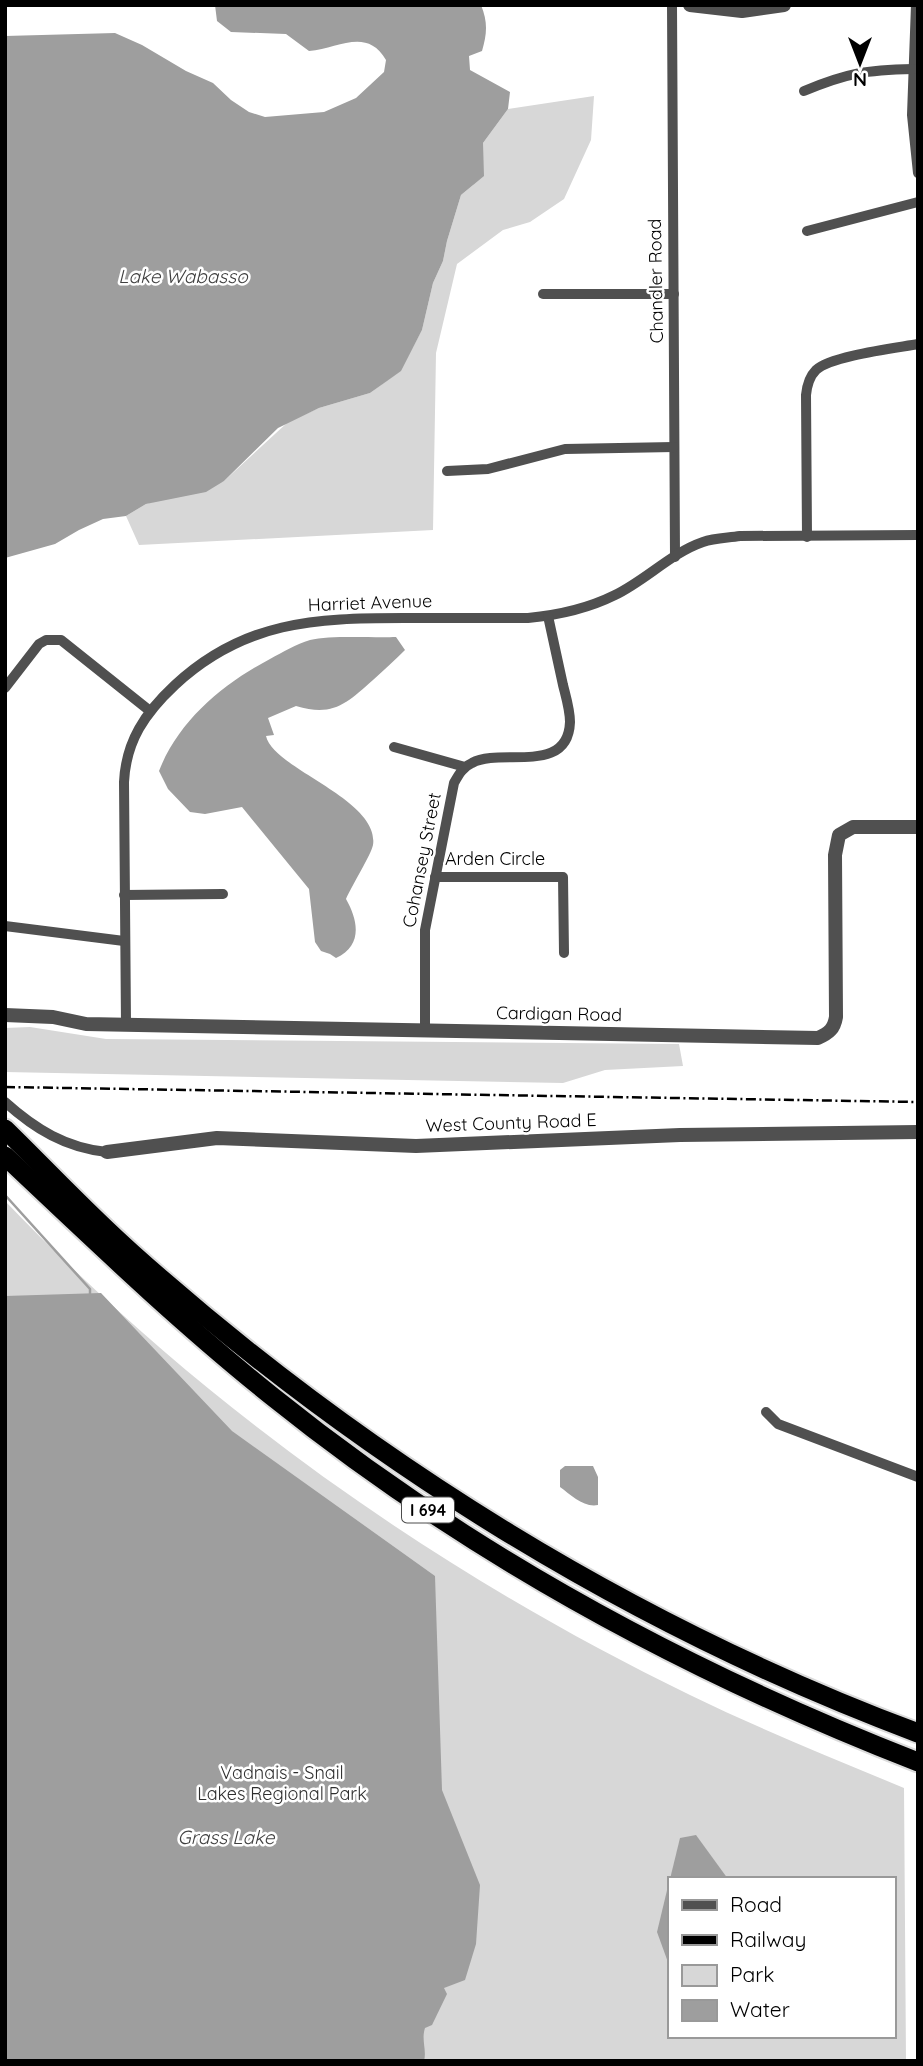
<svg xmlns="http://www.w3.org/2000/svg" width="923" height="2066" viewBox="0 0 923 2066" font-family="Quicksand,sans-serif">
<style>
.green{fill:#d7d7d7;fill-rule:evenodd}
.water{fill:#9e9e9e}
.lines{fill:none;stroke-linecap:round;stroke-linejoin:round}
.stream{stroke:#9e9e9e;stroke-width:2.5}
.motorway-casing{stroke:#dbdbdb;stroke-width:23}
.minor{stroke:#505050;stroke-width:10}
.tertiary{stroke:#505050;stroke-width:14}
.motorway{stroke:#000;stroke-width:19}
.rail{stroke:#000;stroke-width:2.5;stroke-dasharray:10 3.5 2 3.5;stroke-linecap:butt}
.labels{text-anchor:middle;stroke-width:5;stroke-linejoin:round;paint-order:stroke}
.shield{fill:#fff;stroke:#4c4c4c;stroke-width:2}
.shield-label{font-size:16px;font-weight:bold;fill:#000}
.street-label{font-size:18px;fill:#000;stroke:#fff}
.park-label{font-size:18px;fill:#2e2e2e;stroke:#fff}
.water-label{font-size:19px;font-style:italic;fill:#3f3f3f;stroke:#fff}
</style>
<rect width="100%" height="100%" fill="#fff"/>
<g class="green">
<polygon points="594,96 591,140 564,199 530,222 503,230 457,264 436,353 433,530 139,545 126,516 146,504 224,481 288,422 319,408 370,393 400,371 422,330 433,283 443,261 447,241 461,195 473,185 483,156 483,143 508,109"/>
<polygon points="30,1027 106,1039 679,1044 683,1066 605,1070 563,1083 5,1072 5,1028"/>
<path d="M5,1201c196,204 431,371 685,494 70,34 142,63 214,93l2,273h-901zM669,1879h224v157h-224z"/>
</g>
<g class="water">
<path d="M215,5h266c7,17 6,29 1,46l-13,5 1,14 40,22 -2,17 -25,34 1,33 -23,19 -14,46 -4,20 -10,22 -11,47 -21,41 -14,10 -17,12 -51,15 -41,20 -54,53 -18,11 -60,12 -20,12 -23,3 -24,11 -24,14 -50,14v-522l110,-3 27,12 44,26 27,12 18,17 18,12 16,5 59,-5 32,-14 28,-26 2,-12c-19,-33 -47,-12 -77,-9l-23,-17 -55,-2 -14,-11z"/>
<path d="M396,637l9,13c-10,10 -21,20 -32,30 -27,24 -40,37 -77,26l-28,12 6,17 -8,1c7,33 114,63 107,109 -2,10 -22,42 -27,54 13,23 16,47 -10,59l-6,-4 -9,-3 -6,-9 -6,-53 -67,-82 -37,7 -15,-2 -22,-23 -9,-18c20,-51 64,-87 111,-112 13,-7 26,-15 40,-19 20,-5 63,-2 86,-3z"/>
<path d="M101,1293l131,138 203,145 7,214 38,95 -4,59 -11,36 -21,8 3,6 -15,31 -7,3c-4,12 2,22 -1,33h-419v-765z"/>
<path d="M565,1466h28l5,11v28c-14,3 -27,-10 -38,-18v-17z"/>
<polygon points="696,1835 728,1879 670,1879 680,1838"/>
<polygon points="669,1882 669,1965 657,1932"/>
</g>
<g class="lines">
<polyline class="stream" points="5,1195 90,1289 90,1296"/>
<g class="motorway-casing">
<g id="motorway">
<path d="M5,1129c42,41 83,85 127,124 229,205 497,372 786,480"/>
<path d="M5,1156c88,83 174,166 268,241 194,156 414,275 645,365"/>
</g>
</g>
<g class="minor">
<polyline points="672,5 675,557"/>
<polyline points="916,5 912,115 918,173"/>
<path d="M804,91c43,-18 62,-21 109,-22"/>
<polyline points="807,231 918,202"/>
<polyline points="543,294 674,294"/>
<polyline points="447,471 488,469 565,449 674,447"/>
<path d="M807,537l-1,-142c1,-10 3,-18 10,-25 14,-14 80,-22 102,-26"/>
<polyline points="5,688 39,644 46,640 61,640 150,711"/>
<polyline points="394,747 465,767"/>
<polyline points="435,877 563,877 564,953"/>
<polyline points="124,895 223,894"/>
<polyline points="5,926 124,941"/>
<path d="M126,1024l-2,-242c2,-41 21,-69 51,-97 69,-64 140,-67 229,-67 41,0 83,0 124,0 31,-3 59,-9 87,-23 31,-15 56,-42 88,-53 11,-4 24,-4 37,-6l178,-1"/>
<path d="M425,1030v-100l29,-147c5,-9 9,-16 18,-20 29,-16 96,13 98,-41 0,-12 -4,-25 -7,-37 -5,-23 -10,-46 -15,-69"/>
<path d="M5,1102c30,27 61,46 102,50"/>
<polyline points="766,1412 778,1424 918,1477"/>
</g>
<g class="tertiary">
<polyline points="690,5 742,11 784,5"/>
<path d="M5,1015l48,2 33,7 732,14c11,-5 16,-9 18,-21l-1,-162 4,-20 14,-8h65"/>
<polyline points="107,1152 217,1138 416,1146 680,1135 918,1132"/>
</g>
<use href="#motorway" class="motorway"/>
<polyline class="rail" points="5,1087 918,1102"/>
</g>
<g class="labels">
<rect class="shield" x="402" y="1497.5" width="52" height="25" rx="5"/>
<g class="shield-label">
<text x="428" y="1516">I 694</text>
</g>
<g class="street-label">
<text transform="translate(656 281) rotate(-91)" y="6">Chandler Road</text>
<text transform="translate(370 603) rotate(-2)" y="6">Harriet Avenue</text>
<text x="495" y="865">Arden Circle</text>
<text transform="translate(422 860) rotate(-79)" y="6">Cohansey Street</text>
<text transform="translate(559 1014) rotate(1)" y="6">Cardigan Road</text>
<text transform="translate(511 1123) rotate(-2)" y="6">West County Road E</text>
</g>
<g class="park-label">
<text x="282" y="1779">Vadnais - Snail<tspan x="282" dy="21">Lakes Regional Park</tspan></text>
</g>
<g class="water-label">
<text x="183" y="283">Lake Wabasso</text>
<text x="226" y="1844">Grass Lake</text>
</g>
</g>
<rect width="923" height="2066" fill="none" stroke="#000000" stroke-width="14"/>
<rect x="668" y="1877" width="228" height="161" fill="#ffffff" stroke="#999999" stroke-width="2"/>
<rect x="682" y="1900" width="35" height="10" fill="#505050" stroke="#999999" stroke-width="2"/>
<text x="730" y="1912" font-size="21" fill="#000000">Road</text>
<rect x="682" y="1935" width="35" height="10" fill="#000000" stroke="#999999" stroke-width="2"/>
<text x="730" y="1947" font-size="21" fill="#000000">Railway</text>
<rect x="682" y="1965" width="35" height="21" fill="#d7d7d7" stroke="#999999" stroke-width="2"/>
<text x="730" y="1982" font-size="21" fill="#000000">Park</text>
<rect x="682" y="2000" width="35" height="21" fill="#9e9e9e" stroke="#999999" stroke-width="2"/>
<text x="730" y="2017" font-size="21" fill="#000000">Water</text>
<g transform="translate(860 63) rotate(180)" stroke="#ffffff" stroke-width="5" paint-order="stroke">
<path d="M0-5L12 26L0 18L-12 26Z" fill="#000000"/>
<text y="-10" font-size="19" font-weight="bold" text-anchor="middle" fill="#000000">N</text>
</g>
</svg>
